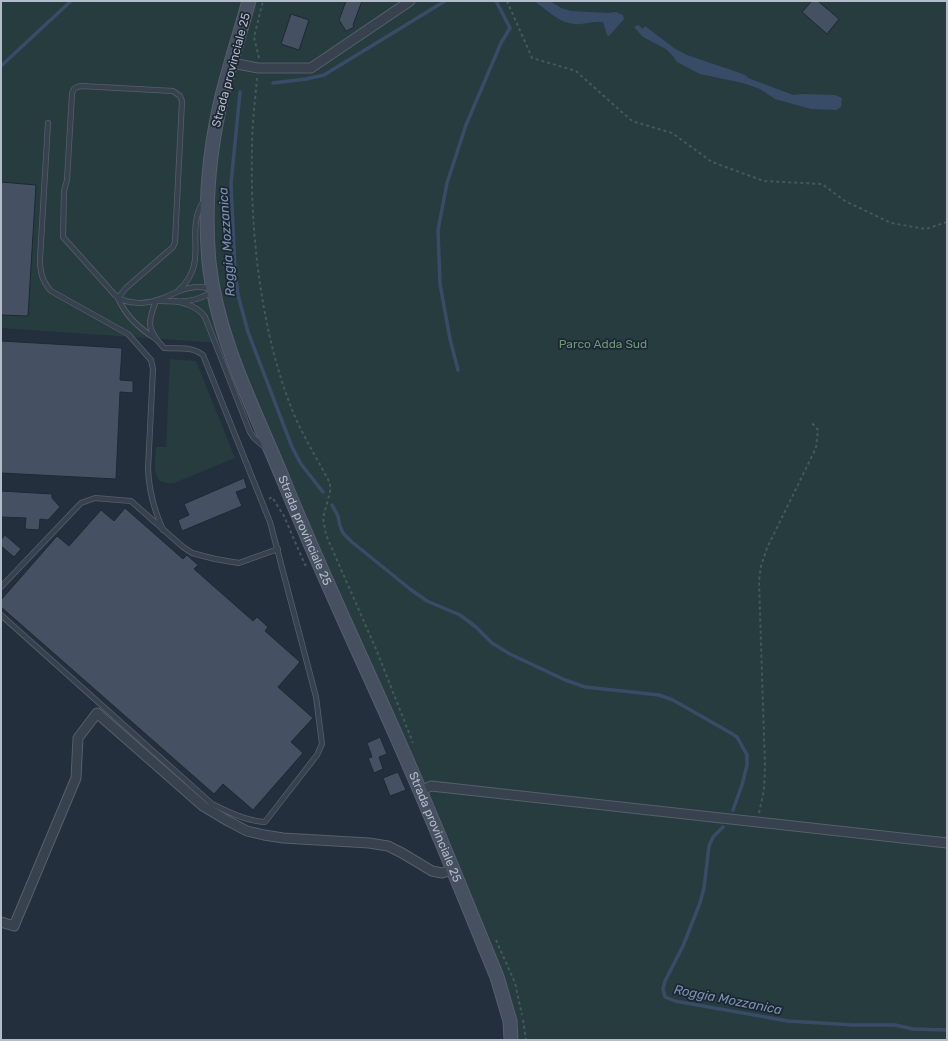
<svg xmlns="http://www.w3.org/2000/svg" width="948" height="1041" viewBox="0 0 948 1041" font-family="Rubik,sans-serif">
<style>
.green{fill:#263c3f}
.water{fill:#394c67}
.lines{fill:none;stroke-linecap:round;stroke-linejoin:round}
.stream{stroke:#394c67;stroke-width:3.5}
.building{fill:#455162;stroke:#1f2835}
.lane-casing{stroke:#565f6c;stroke-width:6}
.street-casing{stroke:#565f6c;stroke-width:11}
.secondary-casing{stroke:#565f6c;stroke-width:15}
.path{stroke:#44595c;stroke-width:2;stroke-dasharray:3 3;stroke-linecap:butt}
.lane{stroke:#38414e;stroke-width:4.5}
.street{stroke:#38414e;stroke-width:9}
.secondary{stroke:#465061;stroke-width:13}
.labels{text-anchor:middle;stroke-width:3.5;stroke-linejoin:round;paint-order:stroke}
.street-label{font-size:12px;fill:#b4bcc9;stroke:#1d2633}
.park-label{font-size:12px;fill:#6b9a76;stroke:#1d2633}
.water-label{font-size:13px;font-style:italic;fill:#7c92b1;stroke:#1d2633}
</style>
<rect width="100%" height="100%" fill="#242f3e"/>
<g class="green">
<polygon points="1,1 947,1 947,1040 515,1040 323,561 263,418 234,344 1,328"/>
<path d="M170,359l26,2 39,97 -61,25c-24,3 -19,-20 -18,-36h10z"/>
</g>
<g class="water">
<path d="M534,1h16l11,7 10,3 37,2 8,-1 7,3 1,4 -15,17 -2,-1 -4,-13c-8,-1 -14,1 -22,2 -20,2 -32,-13 -47,-23z"/>
<polygon points="638,25 643,29 645,26 674,48 687,55 737,72 745,75 748,78 793,95 802,94 835,95 842,98 841,107 836,110 811,109 775,99 760,89 743,83 700,74 677,62 673,56 666,49 643,37 634,27"/>
</g>
<g class="lines">
<g class="stream">
<polyline points="1,66 71,1"/>
<polyline points="273,83 306,79 324,75 445,1"/>
<polyline points="240,92 231,184 235,269 238,295 248,332 292,447 301,464 323,492"/>
<polyline points="458,370 450,339 440,284 438,230 447,183 466,125 501,43 510,28 496,1"/>
<polyline points="332,505 338,516 340,526 343,533 352,542 410,589 427,601 460,615 476,627 492,643 510,654 565,680 585,687 641,693 659,695 673,700 729,732 737,737 747,755 747,765 742,785 733,810"/>
<polyline points="723,827 713,837 709,846 704,888 700,903 683,946 665,981 663,989 665,997 675,1001 788,1021 853,1025 895,1025 913,1029 947,1030"/>
</g>
</g>
<g class="building">
<polygon points="346,1 362,1 353,25 354,27 346,31 339,20"/>
<polygon points="812,1 818,1 839,19 827,34 802,12"/>
<polygon points="291,14 309,20 299,50 281,44"/>
<polygon points="1,182 36,185 28,316 1,315"/>
<polygon points="1,341 122,348 120,380 133,381 133,393 120,392 116,479 1,473"/>
<polygon points="244,478 247,488 236,492 242,506 182,531 178,520 189,515 184,504"/>
<polygon points="1,491 52,494 52,498 60,507 48,520 40,519 39,530 25,529 26,518 1,517"/>
<polygon points="125,508 183,559 187,555 198,565 194,569 253,621 257,617 268,627 265,631 300,662 278,687 313,718 291,742 303,753 253,810 223,784 214,794 1,607 1,600 57,536 69,546 101,510 114,521"/>
<polygon points="5,535 21,549 14,557 1,546 1,540"/>
<polygon points="380,737 387,754 379,757 383,769 374,773 368,758 372,757 367,743"/>
<polygon points="398,772 406,790 390,796 383,778"/>
</g>
<g class="lines">
<g class="lane-casing">
<g id="lane">
<path d="M48,123l-8,136c0,13 2,22 11,32l77,43 23,26 2,9 -5,100c1,22 6,41 15,61"/>
<path d="M179,290c31,-29 5,-57 24,-88"/>
<path d="M159,301c18,1 39,2 53,-10"/>
<path d="M175,301c13,3 23,6 30,16l45,115 4,6 13,11"/>
<path d="M156,339c-16,-10 -31,-24 -38,-41l8,-10 47,-41 2,-5 7,-141 -2,-5 -7,-5 -92,-5c-5,1 -8,2 -9,8l-5,86 -3,11 -1,46 52,58c12,11 34,9 48,3 9,-3 17,-9 27,-10 7,-2 15,-1 22,1"/>
<polyline points="1,587 81,503 95,498 131,501 183,547 192,553 215,559 239,563 278,549"/>
<path d="M1,615l211,189c17,8 34,17 53,18l52,-67 5,-11 -6,-47 -46,-175 -67,-167c-11,-9 -25,-6 -39,-7 -17,-18 -17,-25 -8,-47"/>
</g>
</g>
<g class="street-casing">
<g id="street">
<polyline points="232,63 258,68 311,68 410,1"/>
<polyline points="420,791 431,786 947,843"/>
<polyline points="1,922 14,926 76,778 78,738 97,713 203,806 228,821 247,831 264,835 283,838 369,843 388,846 402,853 432,871 442,873 453,870"/>
</g>
</g>
<g class="secondary-casing">
<g id="secondary">
<path id="s1" d="M249,1c-9,32 -19,63 -27,95 -13,55 -18,110 -13,166 8,77 45,146 74,217 33,82 71,162 107,243 38,84 72,170 107,255l13,44 1,19"/>
</g>
</g>
<g class="path">
<polyline points="507,1 532,58 576,71 632,121 672,133 712,162 764,181 822,184 845,201 891,223 926,229 947,222"/>
<polyline points="259,58 254,37 263,1"/>
<path d="M257,78c-2,23 -5,47 -5,70 -2,80 8,175 36,251 10,29 27,56 42,84v9l-7,26 3,17 50,114 37,94"/>
<polyline points="269,499 272,497 284,516 305,565 307,564"/>
<polyline points="759,813 764,790 765,767 759,581 761,566 767,548 816,448 818,430 811,422"/>
<polyline points="496,940 515,983 522,1015"/>
<polyline points="523,1020 526,1040"/>
</g>
<use href="#lane" class="lane"/>
<use href="#street" class="street"/>
<use href="#secondary" class="secondary"/>
</g>
<g class="labels">
<g class="street-label">
<text transform="translate(231 70) rotate(-75)" y="4">Strada provinciale 25</text>
<text dy="4" stroke="none"><textPath href="#s1" startOffset="552">Strada provinciale 25</textPath></text>
<text dy="4" stroke="none"><textPath href="#s1" startOffset="876">Strada provinciale 25</textPath></text>
</g>
<g class="park-label">
<text x="603" y="348">Parco Adda Sud</text>
</g>
<g class="water-label">
<text transform="translate(226 242) rotate(-94)" y="5">Roggia Mozzanica</text>
<text transform="translate(728 999) rotate(11)" y="5">Roggia Mozzanica</text>
</g>
</g>
<rect width="948" height="1041" fill="none" stroke="#b4bcc9" stroke-width="4"/>
</svg>
